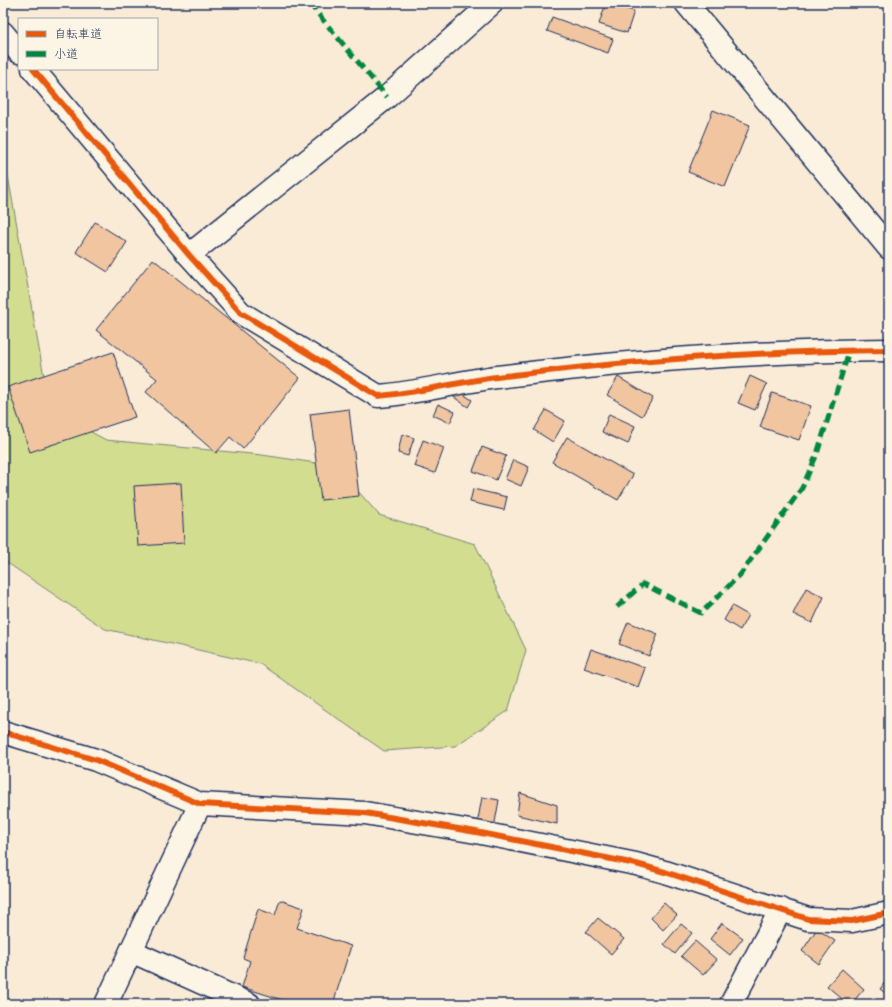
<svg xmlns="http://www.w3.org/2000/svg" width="892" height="1007" viewBox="0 0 892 1007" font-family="Mali,'Klee One',sans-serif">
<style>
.green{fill:#d2dd8f;stroke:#768676}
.building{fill:#f0c5a0;stroke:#1b2f5e}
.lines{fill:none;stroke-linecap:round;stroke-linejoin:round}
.minor-casing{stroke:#1b2f5e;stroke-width:25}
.minor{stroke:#fcf5e5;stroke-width:22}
.quiet{stroke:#00873e;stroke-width:5;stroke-dasharray:10 5;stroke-linecap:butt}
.cycleway-casing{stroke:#fcf5e5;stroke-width:8}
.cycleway{stroke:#e8590c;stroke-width:6}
</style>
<rect width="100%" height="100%" fill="#faebd7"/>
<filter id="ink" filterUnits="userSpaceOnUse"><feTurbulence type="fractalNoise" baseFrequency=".025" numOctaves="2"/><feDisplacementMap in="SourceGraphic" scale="8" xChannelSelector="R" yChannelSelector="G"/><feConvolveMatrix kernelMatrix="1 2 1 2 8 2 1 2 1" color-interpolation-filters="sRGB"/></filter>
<g filter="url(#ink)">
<polygon class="green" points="3,171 8,176 50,410 106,440 262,455 336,466 379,515 475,544 526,650 508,711 455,746 384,751 260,664 105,629 3,560"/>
<g class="building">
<polygon points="606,3 634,11 627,33 599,24"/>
<polygon points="552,17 613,39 608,53 547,31"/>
<polygon points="713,110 750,125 725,187 688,172"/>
<polygon points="95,222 127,242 108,272 76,252"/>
<polygon points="153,259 300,378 243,449 230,437 216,453 146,392 157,379 96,330"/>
<polygon points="113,352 135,417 30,452 8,387"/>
<polygon points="750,376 767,384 755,410 738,403"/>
<polygon points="618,377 653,398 642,416 607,395"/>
<polygon points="452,387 472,400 468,407 448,393"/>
<polygon points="772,393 811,406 799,440 760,427"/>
<polygon points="438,404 455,412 450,423 433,415"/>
<polygon points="349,409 359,496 321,500 310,414"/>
<polygon points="546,410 565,421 553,442 534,430"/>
<polygon points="609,414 635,426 628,444 602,432"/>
<polygon points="402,434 414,438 408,456 398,453"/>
<polygon points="567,437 633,475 618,500 552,462"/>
<polygon points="423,440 444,448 435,473 414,466"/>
<polygon points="482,447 506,456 496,480 473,471"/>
<polygon points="513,460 529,467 521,486 505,479"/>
<polygon points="181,483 184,543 138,546 134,486"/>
<polygon points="473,489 507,497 504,510 470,502"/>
<polygon points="806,588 824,597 812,623 793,614"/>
<polygon points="732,606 748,615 740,630 724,620"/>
<polygon points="628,622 658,634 649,656 619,644"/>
<polygon points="591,649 645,668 638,687 584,668"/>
<polygon points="520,793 557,805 557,824 517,815"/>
<polygon points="482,797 499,800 494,828 477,825"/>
<polygon points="280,900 304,908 297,928 351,946 333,1004 295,1004 242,987 250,961 243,958 258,909 275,915"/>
<polygon points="664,903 677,915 663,930 651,918"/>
<polygon points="598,918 624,939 611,954 586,932"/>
<polygon points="722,923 743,938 730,955 710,939"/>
<polygon points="681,924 692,933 675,954 664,944"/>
<polygon points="817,929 835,941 819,964 802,951"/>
<polygon points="695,941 717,960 703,975 681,956"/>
<polygon points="842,969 864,989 851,1004 848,1004 827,986"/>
<polygon points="888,978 889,979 889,996 880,989"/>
</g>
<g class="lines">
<g class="minor-casing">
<g id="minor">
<polyline points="686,3 889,248"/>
<polyline points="3,33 19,52"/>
<path d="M33,69l156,186 52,58 137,83c40,-3 79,-14 119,-19 130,-16 261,-26 392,-27"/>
<polyline points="189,255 387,97 492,3"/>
<polyline points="3,732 96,760 200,804 365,813 476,832 636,864 665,872 808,919 852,921 889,913"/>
<polyline points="131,951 249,1004"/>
<polyline points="106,1004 200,804"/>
<polyline points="731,1004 781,909"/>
</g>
</g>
<use href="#minor" class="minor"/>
<g class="quiet">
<polyline points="309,3 387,97"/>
<polyline points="617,607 643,584 701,613 740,575 802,488 817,454 849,351"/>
</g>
<g class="cycleway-casing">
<g id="cycleway">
<path d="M33,69l156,186 52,58 137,83c40,-3 79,-14 119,-19 130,-16 261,-26 392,-27"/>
<polyline points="3,732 96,760 200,804 365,813 476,832 636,864 665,872 808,919 852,921 889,913"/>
</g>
</g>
<use href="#cycleway" class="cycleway"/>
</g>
</g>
<rect width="892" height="1007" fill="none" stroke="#fcf5e5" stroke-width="16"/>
<rect x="8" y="8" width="876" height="991" fill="none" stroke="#1b2f5e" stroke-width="1.5" filter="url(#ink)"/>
<rect x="18" y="18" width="140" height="52" fill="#fcf5e5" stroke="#a2a6af"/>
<rect x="26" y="31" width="20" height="6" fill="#e8590c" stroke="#a2a6af"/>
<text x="54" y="38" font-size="12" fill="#1b2f5e">自転車道</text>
<rect x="26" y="51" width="20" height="6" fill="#00873e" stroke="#a2a6af"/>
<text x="54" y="58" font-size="12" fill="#1b2f5e">小道</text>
</svg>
